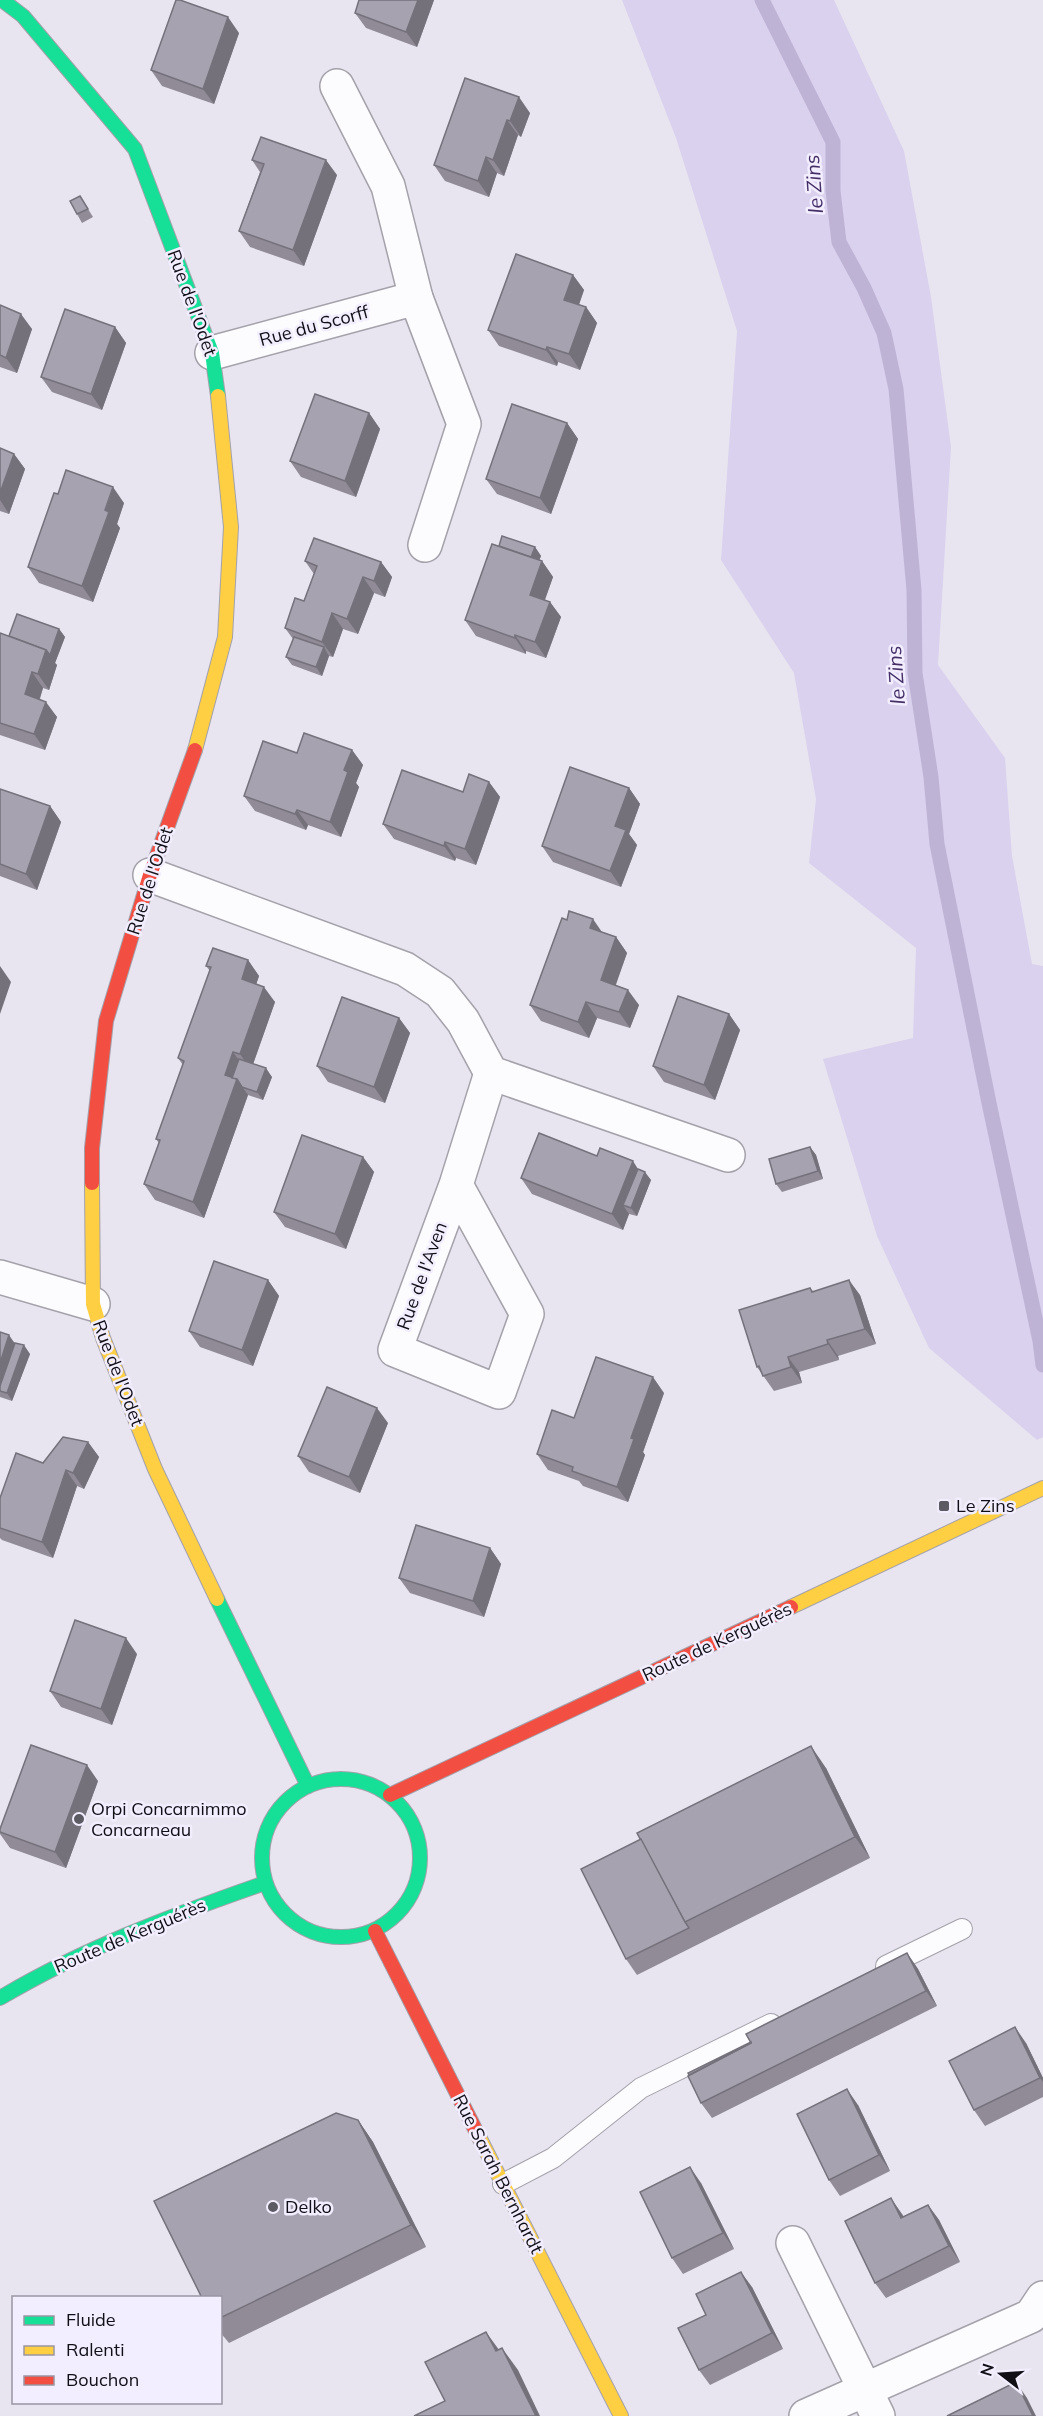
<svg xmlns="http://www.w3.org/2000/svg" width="1043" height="2416" viewBox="0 0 1043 2416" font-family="Mulish,sans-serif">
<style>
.green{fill:#dad1ee}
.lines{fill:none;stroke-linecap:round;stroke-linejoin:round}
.stream{stroke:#beb3d5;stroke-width:15}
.lane-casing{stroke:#a4a1aa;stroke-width:22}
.street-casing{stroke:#a4a1aa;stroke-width:36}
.fast-casing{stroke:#a4a1aa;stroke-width:16}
.slow-casing{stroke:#a4a1aa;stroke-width:16}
.jam-casing{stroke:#a4a1aa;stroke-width:16}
.lane{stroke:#fcfbfd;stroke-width:20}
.street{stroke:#fcfbfd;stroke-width:33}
.fast{stroke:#16e098;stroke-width:14}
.slow{stroke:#ffcf43;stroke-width:14}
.jam{stroke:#f24e42;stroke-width:14}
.wall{fill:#908b97}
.shaded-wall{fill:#75717b}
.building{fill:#a7a2b0;stroke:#75717b;stroke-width:1.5}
.poi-dot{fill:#5c5a62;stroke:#f3eeff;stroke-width:2}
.labels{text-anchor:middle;stroke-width:5;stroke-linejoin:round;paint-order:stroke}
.street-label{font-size:18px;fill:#110f16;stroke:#f3eeff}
.poi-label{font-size:18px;fill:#110f16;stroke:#f3eeff;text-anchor:start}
.water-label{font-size:20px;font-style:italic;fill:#432e66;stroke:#f3eeff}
</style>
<rect width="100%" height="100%" fill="#e8e5f0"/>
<polygon class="green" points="622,0 834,0 904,151 931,297 951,447 938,665 1005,758 1012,856 1032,964 1043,966 1043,1437 1037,1440 929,1348 877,1236 823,1059 913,1038 916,948 809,863 816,799 794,673 721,560 737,331 676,138"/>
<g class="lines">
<polyline class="stream" points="762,0 833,142 833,191 839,242 864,288 884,333 896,389 914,590 915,673 931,777 937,844 989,1103 1040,1341 1043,1365"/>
<g class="lane-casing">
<g id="lane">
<polyline points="886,1966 962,1929"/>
<polyline points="503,2184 553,2158 641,2088 771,2024"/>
</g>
</g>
<g class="street-casing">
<g id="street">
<polyline points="337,86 388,186 416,298 464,424 425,545"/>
<polyline points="212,353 416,298"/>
<polyline points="150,875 405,969 440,992 463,1021 491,1073 728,1155"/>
<polyline points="456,1185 527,1314 499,1392 395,1350 456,1185 491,1073"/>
<polyline points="0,1277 93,1304"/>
<polyline points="793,2243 878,2416"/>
<polyline points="806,2416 1031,2316 1043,2298"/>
</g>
</g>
<g class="fast-casing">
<g id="fast">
<polyline points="2,0 23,16 135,149 212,353 218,396"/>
<polyline points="217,1599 308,1786"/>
<circle cx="341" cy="1858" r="79"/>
<path d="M0,1998c84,-50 173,-83 265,-115"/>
</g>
</g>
<g class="slow-casing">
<g id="slow">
<polyline points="195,750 225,637 231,527 218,396"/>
<polyline points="92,1183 93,1304 103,1338 155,1469 217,1599"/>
<polyline points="791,1607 1043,1488"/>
<polyline points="479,2137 621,2416"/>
</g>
</g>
<g class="jam-casing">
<g id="jam">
<polyline points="92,1183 92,1148 106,1021 150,875 195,750"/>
<polyline points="390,1795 791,1607"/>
<polyline points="375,1931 479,2137"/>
</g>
</g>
<use href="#lane" class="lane"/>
<use href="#street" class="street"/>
<use href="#fast" class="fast"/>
<use href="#slow" class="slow"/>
<use href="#jam" class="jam"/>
</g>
<g class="wall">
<polygon points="434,0 417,47 366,28 355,13"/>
<polygon points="239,33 214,104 162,86 151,70"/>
<polygon points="465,78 530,113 521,137 518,135 504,176 497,173 489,197 445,181 434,165"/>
<polygon points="252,160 337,175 304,266 250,247 239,231 260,172"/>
<polygon points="80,196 93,217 82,223 77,214"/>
<polygon points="573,275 584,290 579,305 586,307 597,323 580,370 558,362 557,366 499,346 488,330"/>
<polygon points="0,305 32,329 17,373 0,367"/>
<polygon points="115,327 126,343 102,410 52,392 41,377"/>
<polygon points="369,413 380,429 356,497 301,477 290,461"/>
<polygon points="567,423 578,439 551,514 497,494 486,479"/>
<polygon points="0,448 14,454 25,469 9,514 0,511"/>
<polygon points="58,494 124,503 117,524 120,528 93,602 39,583 28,567"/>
<polygon points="499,546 535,547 541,556 539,560 542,561 553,577 545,600 550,602 561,617 546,658 526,651 526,654 476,636 465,620"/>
<polygon points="305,561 381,562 392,577 385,597 374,593 358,634 343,629 333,657 329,656 322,676 292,665 286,657 293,639 285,628 304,601 314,574"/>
<polygon points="59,629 65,637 55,663 57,665 49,690 43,688 40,699 57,717 45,750 0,735 0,633 9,636"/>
<polygon points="352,750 363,765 356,783 359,787 341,837 308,825 306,830 255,811 244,796 297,753"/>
<polygon points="489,782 500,797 476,865 456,858 455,861 394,839 383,824"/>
<polygon points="629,788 640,804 629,834 637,845 621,887 553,862 542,846"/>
<polygon points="0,789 50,806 61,822 37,890 0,876"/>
<polygon points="602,932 616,937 627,953 615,985 639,1005 630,1028 597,1018 589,1038 541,1021 530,1005"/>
<polygon points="248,960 259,976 256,984 275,1002 253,1064 272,1077 263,1100 248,1095 204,1218 155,1200 144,1184 159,1143 156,1139 183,1065 178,1058 210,971 206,966"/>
<polygon points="729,1014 740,1030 715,1100 664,1082 653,1066"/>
<polygon points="399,1018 410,1033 385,1103 328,1082 317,1066"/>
<polygon points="810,1147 816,1155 823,1179 782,1192 776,1184"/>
<polygon points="597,1156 638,1169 651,1180 637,1216 629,1214 623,1230 532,1194 521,1178"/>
<polygon points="363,1157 374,1172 346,1249 285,1227 274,1212"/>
<polygon points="268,1280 279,1296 253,1366 200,1347 189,1331"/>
<polygon points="810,1288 813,1291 860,1295 876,1344 838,1356 839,1360 799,1372 802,1383 774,1391 757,1367"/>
<polygon points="0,1332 30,1354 12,1401 0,1397"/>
<polygon points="664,1393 643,1452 645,1455 628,1502 583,1486 579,1481 548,1470 537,1454 574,1418"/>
<polygon points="388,1423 360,1493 309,1472 298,1456"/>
<polygon points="88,1442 99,1457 84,1489 77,1486 53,1558 2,1540 0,1538 0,1498 43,1463"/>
<polygon points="490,1548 501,1564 484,1617 410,1593 399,1578"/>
<polygon points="137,1654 112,1725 61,1707 50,1691"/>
<polygon points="826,1768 870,1858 637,1975 626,1959"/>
<polygon points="98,1781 66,1868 10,1848 0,1834 0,1829"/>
<polygon points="907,1953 918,1969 937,2006 712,2118 701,2103 751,2042"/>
<polygon points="1026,2043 1043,2078 1043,2097 985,2126 974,2110"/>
<polygon points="858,2105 890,2171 840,2196 829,2180"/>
<polygon points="358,2120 373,2142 426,2247 229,2343 220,2332 220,2298"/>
<polygon points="701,2183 734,2249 683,2274 672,2258"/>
<polygon points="928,2205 939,2220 960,2262 886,2298 875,2283 902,2214 904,2217"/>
<polygon points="752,2287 783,2349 710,2385 699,2370 706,2315"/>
</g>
<g class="shaded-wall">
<polygon points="418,0 434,0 417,47 406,32"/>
<polygon points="228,17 239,33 214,104 203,89"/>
<polygon points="519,97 530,113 521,137 510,121"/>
<polygon points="507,120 518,135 504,176 493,160"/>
<polygon points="486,157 497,173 489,197 478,181"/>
<polygon points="326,160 337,175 304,266 293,250"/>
<polygon points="573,275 584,290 575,315 564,300"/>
<polygon points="586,307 597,323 580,370 569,354"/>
<polygon points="21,314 32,329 17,373 6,358"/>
<polygon points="115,327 126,343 102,410 91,394"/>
<polygon points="547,347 558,362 557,366 546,350"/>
<polygon points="369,413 380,429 356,497 345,481"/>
<polygon points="567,423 578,439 551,514 540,498"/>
<polygon points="14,454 25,469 9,514 0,500 0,493"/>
<polygon points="113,487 124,503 117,524 120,528 93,602 82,586"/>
<polygon points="535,547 541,556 535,571 529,563"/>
<polygon points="542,561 553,577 541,610 530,595"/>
<polygon points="381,562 392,577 385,597 374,581"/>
<polygon points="363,577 374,593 358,634 347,619"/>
<polygon points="550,602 561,617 546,658 535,642"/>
<polygon points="332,613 343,629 333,657 322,642"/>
<polygon points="59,629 65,637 55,663 57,665 49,690 38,674 46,650"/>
<polygon points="515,635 526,651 526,654 515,638"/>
<polygon points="324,647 329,656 322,676 316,667"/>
<polygon points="32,672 43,688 36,709 25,694"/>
<polygon points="46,702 57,717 45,750 34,734"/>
<polygon points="352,750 363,765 356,783 359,787 341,837 330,822 344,770"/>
<polygon points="489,782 500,797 476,865 465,849"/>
<polygon points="629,788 640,804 629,834 637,845 621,887 610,871 615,826"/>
<polygon points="50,806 61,822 37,890 26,874"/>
<polygon points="297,810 308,825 306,830 295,814"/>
<polygon points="445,842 456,858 455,861 444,846"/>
<polygon points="593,919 604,935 590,928"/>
<polygon points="616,937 627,953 612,996 601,980"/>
<polygon points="248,960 259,976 253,994 242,979"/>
<polygon points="0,966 11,982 0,1014"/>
<polygon points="264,987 275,1002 251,1070 240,1054"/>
<polygon points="628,990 639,1005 630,1028 619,1012"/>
<polygon points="586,1002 597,1018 589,1038 578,1022"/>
<polygon points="729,1014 740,1030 715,1100 704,1085"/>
<polygon points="399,1018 410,1033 385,1103 374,1087"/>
<polygon points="233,1052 244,1067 239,1082 248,1095 204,1218 193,1202 225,1075"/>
<polygon points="266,1068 272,1077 263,1100 257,1092"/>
<polygon points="810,1147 816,1155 823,1179 818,1171"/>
<polygon points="363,1157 374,1172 346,1249 335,1234"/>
<polygon points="633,1161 643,1177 645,1172 651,1180 637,1216 631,1208 623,1205 629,1214 623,1230 612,1214"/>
<polygon points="268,1280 279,1296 253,1366 242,1350"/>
<polygon points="849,1280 860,1295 876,1344 865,1329"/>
<polygon points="9,1335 20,1351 0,1391 0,1363"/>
<polygon points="827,1340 838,1356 839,1360 828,1344"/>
<polygon points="24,1345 30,1354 12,1401 7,1393"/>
<polygon points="788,1357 799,1372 802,1383 791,1367"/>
<polygon points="653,1377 664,1393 643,1452 645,1455 628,1502 617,1487 631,1438"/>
<polygon points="377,1408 388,1423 360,1493 349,1477"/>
<polygon points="88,1442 99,1457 84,1489 73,1473"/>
<polygon points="66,1470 77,1486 53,1558 42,1542"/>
<polygon points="490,1548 501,1564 484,1617 473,1601"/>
<polygon points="126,1638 137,1654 112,1725 101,1709"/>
<polygon points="811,1746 826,1768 870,1858 855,1837"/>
<polygon points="87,1765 98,1781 66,1868 55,1852"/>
<polygon points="907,1953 918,1969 937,2006 926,1991"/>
<polygon points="1015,2027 1026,2043 1043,2078 1043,2082 1040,2078"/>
<polygon points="847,2089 858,2105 890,2171 879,2155"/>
<polygon points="358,2120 373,2142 426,2247 411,2225"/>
<polygon points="690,2167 701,2183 734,2249 723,2233"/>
<polygon points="891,2198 902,2214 912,2234 901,2218"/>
<polygon points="928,2205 939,2220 960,2262 949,2246"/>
<polygon points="741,2272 752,2287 783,2349 772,2333"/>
<polygon points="486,2332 502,2354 496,2351"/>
<polygon points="502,2348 518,2370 540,2416 536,2416"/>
<polygon points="1016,2382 1027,2398 1036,2416 1033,2416"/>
</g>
<g class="building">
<polygon points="176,0 180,0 228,17 203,89 151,70"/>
<polygon points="359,0 418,0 406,32 355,13"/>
<polygon points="465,78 519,97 510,121 507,120 493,160 486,157 478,181 434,165"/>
<polygon points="261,137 326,160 293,250 239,231 264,164 252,160"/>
<polygon points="80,196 88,209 77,214 70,201"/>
<polygon points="516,254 573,275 564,300 586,307 569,354 547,347 546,350 488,330"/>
<polygon points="0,305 21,314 6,358 0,355"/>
<polygon points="65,309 115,327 91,394 41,377"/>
<polygon points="315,394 369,413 345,481 290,461"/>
<polygon points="512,404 567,423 540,498 486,479"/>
<polygon points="0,448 14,454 0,493"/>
<polygon points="66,470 113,487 105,510 109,512 82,586 28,567 54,493 58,494"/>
<polygon points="502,536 535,547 531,557 499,546"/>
<polygon points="314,538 381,562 374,581 363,577 347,619 332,613 322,642 285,628 295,598 304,601 317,566 305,561"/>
<polygon points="492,544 542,561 530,595 550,602 535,642 515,635 515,638 465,620"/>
<polygon points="17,614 59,629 50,655 46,650 9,636"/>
<polygon points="0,633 46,650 38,674 32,672 25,694 46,702 34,734 0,723"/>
<polygon points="294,637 324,647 316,667 286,657"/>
<polygon points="304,733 352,750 344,770 348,772 330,822 297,810 295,814 244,796 263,741 297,753"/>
<polygon points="570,767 629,788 615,826 626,830 610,871 542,846"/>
<polygon points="402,770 463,792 469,774 489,782 465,849 445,842 444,846 383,824"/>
<polygon points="0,789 50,806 26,874 0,864"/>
<polygon points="569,911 593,919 590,928 616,937 601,980 628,990 619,1012 586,1002 578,1022 530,1005 562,918 567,920"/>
<polygon points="213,948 248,960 242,979 264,987 240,1054 233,1052 225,1075 237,1079 193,1202 144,1184 160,1140 156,1139 184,1061 178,1058 211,967 206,966"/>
<polygon points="678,996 729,1014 704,1085 653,1066"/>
<polygon points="342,997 399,1018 374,1087 317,1066"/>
<polygon points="239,1059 266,1068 257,1092 242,1087 237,1079 232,1078"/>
<polygon points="539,1133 597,1156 600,1148 633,1161 612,1214 521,1178"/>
<polygon points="302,1135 363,1157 335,1234 274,1212"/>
<polygon points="810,1147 818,1171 776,1184 769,1159"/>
<polygon points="638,1169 645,1172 631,1208 623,1205"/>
<polygon points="214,1261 268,1280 242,1350 189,1331"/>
<polygon points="849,1280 865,1329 827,1340 828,1344 788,1357 791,1367 763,1376 759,1366 757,1367 739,1310 810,1288 812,1292"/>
<polygon points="0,1332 9,1335 0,1363"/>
<polygon points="15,1343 24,1345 7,1393 0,1391 0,1386"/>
<polygon points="596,1357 653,1377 631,1438 634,1439 617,1487 572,1471 573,1467 537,1454 552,1410 574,1418"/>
<polygon points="327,1387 377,1408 349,1477 298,1456"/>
<polygon points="63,1437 88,1442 73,1473 66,1470 42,1542 0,1528 0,1498 16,1453 43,1463"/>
<polygon points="416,1525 490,1548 473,1601 399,1578"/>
<polygon points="75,1620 126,1638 101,1709 50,1691"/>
<polygon points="31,1745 87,1765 55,1852 0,1832 0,1829"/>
<polygon points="811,1746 855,1837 685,1922 637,1833"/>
<polygon points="641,1839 685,1922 689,1928 626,1959 581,1869"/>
<polygon points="907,1953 926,1991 701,2103 688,2076 751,2043 746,2034"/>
<polygon points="1015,2027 1040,2078 974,2110 949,2061"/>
<polygon points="751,2042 751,2043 689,2075 688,2073"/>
<polygon points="847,2089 879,2155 829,2180 797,2114"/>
<polygon points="336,2113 358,2120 411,2225 220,2318 220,2298 202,2298 154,2201"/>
<polygon points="690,2167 723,2233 672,2258 640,2192"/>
<polygon points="891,2198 901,2218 928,2205 949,2246 875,2283 845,2221"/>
<polygon points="741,2272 772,2333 699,2370 678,2328 706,2315 696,2294"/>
<polygon points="486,2332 496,2351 502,2348 536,2416 414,2416 445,2401 425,2362"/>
<polygon points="1016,2382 1033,2416 947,2416"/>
</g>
<g class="poi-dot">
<rect x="938" y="1500" width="12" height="12" rx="3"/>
<circle cx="79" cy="1819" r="6"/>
<circle cx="273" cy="2207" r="6"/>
</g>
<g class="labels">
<g class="street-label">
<text transform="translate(192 303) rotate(70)" y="6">Rue de l'Odet</text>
<text transform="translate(314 326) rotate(-15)" y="6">Rue du Scorff</text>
<text transform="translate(150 881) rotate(-72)" y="6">Rue de l'Odet</text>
<text transform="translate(422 1276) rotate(-70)" y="6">Rue de l'Aven</text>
<text transform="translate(118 1373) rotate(69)" y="6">Rue de l'Odet</text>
<text transform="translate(717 1642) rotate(-25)" y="6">Route de Kerguérès</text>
<text transform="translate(130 1936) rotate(-23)" y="6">Route de Kerguérès</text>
<text transform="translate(498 2174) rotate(63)" y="6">Rue Sarah Bernhardt</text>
</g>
<g class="poi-label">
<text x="956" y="1512">Le Zins</text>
<text x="91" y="1815">Orpi Concarnimmo<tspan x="91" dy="21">Concarneau</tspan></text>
<text x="285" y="2213">Delko</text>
</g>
<g class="water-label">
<text transform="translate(814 184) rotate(-94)" y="7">le Zins</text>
<text transform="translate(896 675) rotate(-94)" y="7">le Zins</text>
</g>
</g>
<rect x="12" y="2296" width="210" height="108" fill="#f3eeff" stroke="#9995a2" stroke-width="1.5"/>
<rect x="24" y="2316" width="30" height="9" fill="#16e098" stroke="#9995a2" stroke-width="1.5"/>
<text x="66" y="2326" font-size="18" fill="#110f16">Fluide</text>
<rect x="24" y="2346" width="30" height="9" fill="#ffcf43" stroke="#9995a2" stroke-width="1.5"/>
<text x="66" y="2356" font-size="18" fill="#110f16">Ralenti</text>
<rect x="24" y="2376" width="30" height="9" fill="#f24e42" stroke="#9995a2" stroke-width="1.5"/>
<text x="66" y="2386" font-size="18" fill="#110f16">Bouchon</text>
<g transform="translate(1001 2374) rotate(287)" stroke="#f3eeff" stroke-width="4.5" paint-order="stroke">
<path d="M0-4.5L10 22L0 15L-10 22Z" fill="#110f16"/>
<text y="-9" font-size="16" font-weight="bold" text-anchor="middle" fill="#110f16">N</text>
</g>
</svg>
